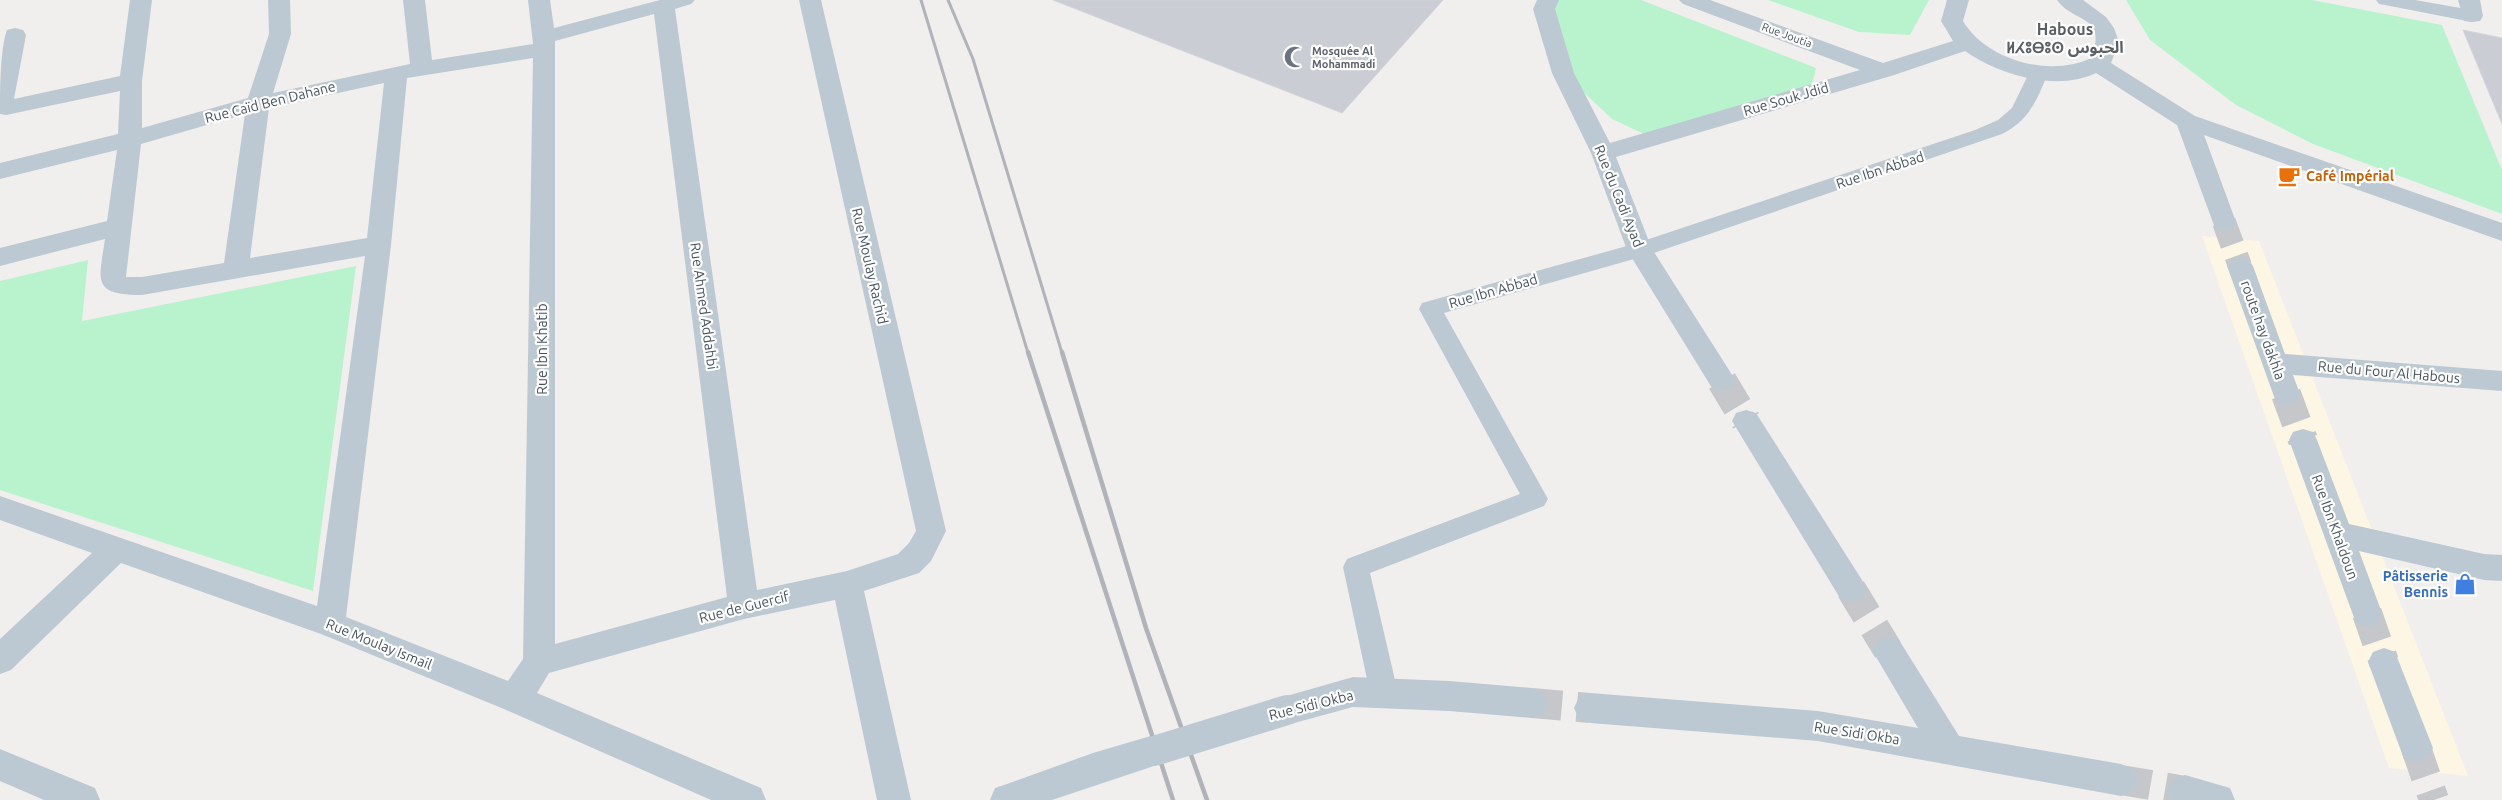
<svg xmlns="http://www.w3.org/2000/svg" width="2502" height="800" viewBox="0 0 2502 800" font-family="Ubuntu,'Noto Sans Arabic','Noto Sans Tifinagh',sans-serif">
<style>
.commercial{fill:#fdf6e5}
.green{fill:#b8f3ce}
.building{fill:#cacdd3;stroke:#d1d4da}
.lines{fill:none;stroke-linecap:round;stroke-linejoin:round}
.minor-tunnel-far1{stroke:#c6c7ca;stroke-width:24;stroke-dasharray:24 12;stroke-linecap:butt}
.minor-tunnel{stroke:#c6c7ca;stroke-width:30;stroke-dasharray:30 15;stroke-linecap:butt}
.service{fill:#bdc9d2;fill-rule:evenodd}
.minor{fill:#bdc9d2;fill-rule:evenodd}
.rail-far1{stroke:#b0b3b9;stroke-width:3}
.rail{stroke:#b0b3b9;stroke-width:4.5}
.minor-bridge{stroke:#bdc9d2;stroke-width:30}
.labels{text-anchor:middle;stroke-width:4.5;stroke-linejoin:round;paint-order:stroke}
.far-street-label{font-size:11px;fill:#45525d;stroke:#fff}
.far-worship-label{font-size:11px;font-weight:bold;fill:#5b616d;stroke:#fff;text-anchor:start}
.street-label{font-size:14px;fill:#45525d;stroke:#fff}
.food-label{font-size:14px;font-weight:bold;fill:#c56008;stroke:#fff;text-anchor:start}
.shop-label{font-size:14px;font-weight:bold;fill:#366cbe;stroke:#fff;text-anchor:end}
.far-district-label{font-size:16px;font-weight:bold;fill:#5a5f64;stroke:#fff}
</style>
<rect width="100%" height="100%" fill="#f1eeee"/>
<polygon class="commercial" points="2202,236 2259,241 2468,776 2389,768"/>
<g class="green">
<polygon points="1547,0 1641,0 1816,68 1812,85 1644,134 1612,119 1577,86"/>
<polygon points="1768,0 1929,0 1910,35 1859,32"/>
<polygon points="2126,0 2312,0 2442,25 2502,170 2502,214 2313,144 2236,105 2150,40"/>
<polygon points="88,260 82,321 356,266 313,591 0,490 0,281"/>
</g>
<g class="building">
<polygon points="1053,0 1443,0 1342,113"/>
<polygon points="2463,30 2502,38 2502,124"/>
</g>
<g class="lines">
<polyline class="minor-tunnel-far1" points="2224,222 2240,266"/>
<g class="minor-tunnel">
<polyline points="1722,381 1746,421"/>
<polyline points="2286,394 2303,440"/>
<polyline points="1851,589 1888,650"/>
<polyline points="2367,613 2384,662"/>
<polyline points="1532,703 1590,708"/>
<polyline points="2416,748 2434,800"/>
<polyline points="2121,780 2185,791"/>
</g>
<g class="service">
<polygon points="2376,0 2415,0 2472,10 2479,12 2481,16 2479,20 2472,22 2385,5 2379,4"/>
<path d="M2038,67l7,2 3,4c-11,27 -19,48 -46,61l-354,121 -204,58 104,186 -4,7 -174,67 28,120 -4,9 -10,4 -10,-4 -4,-9 -27,-126 4,-8 173,-65 -101,-185 3,-6 212,-59 341,-114 23,-10 14,-12 19,-39z"/>
</g>
<g class="minor">
<path d="M130,0h22l-10,81v47l106,-30 21,-64 -1,-34h22l1,34 -18,59 137,-29 -7,-64h22l7,60 101,-16 -5,-44h22l4,28 106,-28h35l-4,4 -16,5 82,581 90,-19 51,-17 11,-11 7,-12 -117,-531h22l125,531 -15,30 -12,12 -55,18 47,209h-34l-42,-200 -91,19 -195,54 -12,20 224,95 5,12h-55l-207,-91 -183,-75 -200,-71 -110,107 -11,4v-35l92,-86 -92,-33v-24l317,110 48,-350 -223,39c-51,0 -43,-14 -37,-56l-105,27v-18l107,-27 10,-71 -117,29v-16l118,-29 2,-43 -114,24 -6,-1c0,-23 0,-65 7,-84l8,-2 8,2 3,5 -12,64 106,-23zM654,14l73,583 -172,47v-603zM533,58l-10,601 -15,22 -162,-64 45,-372 16,-167zM384,83l-17,155 -117,20 19,-150zM245,114l-21,149 -82,14h-16l15,-133z"/>
<path d="M1537,0h22l-4,9 19,64 36,70 250,-73 -177,-66 -4,-4h31l173,63 70,-22 -12,-20 6,-21h22l-6,21c23,39 87,57 128,37 17,-44 -17,-34 -34,-58h26l23,17 8,11 5,14 -8,21 84,53 307,107v18l-298,-106 32,87 -3,6 -9,3 -9,-3 -38,-103 -81,-52c-39,19 -97,2 -131,-22l-74,25 -275,81 36,92 84,132 -4,7 -10,3 -10,-3 -85,-138 -36,-97 -39,-80 -19,-64z"/>
<polygon points="2458,0 2480,0 2483,16 2480,21 2472,22 2464,21"/>
<polygon points="2240,257 2249,260 2253,266 2285,354 2502,371 2502,391 2293,375 2300,394 2296,402 2286,405 2276,402 2227,266 2231,260"/>
<polygon points="1746,410 1756,413 1862,580 1866,589 1862,598 1851,602 1840,598 1732,421 1736,413"/>
<polygon points="2303,429 2313,432 2317,440 2349,524 2484,554 2502,555 2502,581 2484,580 2359,551 2382,613 2378,623 2367,627 2356,623 2289,440 2293,432"/>
<polygon points="1888,636 1899,640 1959,736 2121,764 2133,769 2138,780 2133,791 2121,796 1818,741 1590,723 1579,719 1574,708 1579,697 1590,693 1818,711 1918,728 1872,650 1877,640"/>
<polygon points="2384,648 2395,652 2433,748 2428,759 2416,763 2404,759 2368,662 2373,652"/>
<polygon points="1353,677 1449,681 1532,688 1543,693 1548,703 1543,713 1532,718 1449,711 1353,707 1287,725 1276,721 1271,710 1276,699"/>
<polygon points="1154,735 1166,740 1171,751 1166,762 1052,800 990,800 995,788 1007,784 1093,753"/>
<polygon points="0,749 95,788 100,800 44,800 0,781"/>
<polygon points="2185,775 2230,788 2235,800 2172,800 2168,791 2173,780"/>
</g>
<g class="rail-far1">
<polyline points="921,0 1028,353"/>
<polyline points="948,0 973,59 1062,353"/>
</g>
<g class="rail">
<polyline points="1028,352 1173,800"/>
<polyline points="1062,352 1146,628 1207,800"/>
</g>
<polyline class="minor-bridge" points="1154,751 1287,710"/>
</g>
<defs>
<g id="mosque-bare" transform="scale(1.725)"><path d="M3.5-4.9A6 6 0 1 0 3.5 4.9A5 5 0 1 1 3.5-4.9Z" fill="#6b7280" stroke="#fff" stroke-width="2.5" paint-order="stroke"/></g>
<g id="cafe-bare" transform="scale(1.725)"><path d="M-5.5-4.5H6V0H3Q3 3.5 0 3.5H-2.5Q-5.5 3.5-5.5 0ZM3-3.2v2h1.7v-2ZM-6 4.5H4V6H-6Z" fill="#e8710a" stroke="#fff" stroke-width="2.5" paint-order="stroke"/></g>
<g id="shop-bare" transform="scale(1.725)"><path d="M-5-2.5h2.3a2.7 3.5 0 0 1 5.4 0H5L5.5 6h-11ZM-1.5-2.5h3a1.5 2.3 0 0 0-3 0Z" fill="#3f7fe0" stroke="#fff" stroke-width="2.5" paint-order="stroke"/></g>
</defs>
<g fill-rule="evenodd">
<use href="#mosque-bare" x="1295" y="57"/>
<use href="#cafe-bare" x="2289" y="176"/>
<use href="#shop-bare" x="2465" y="584"/>
</g>
<g class="labels">
<g class="far-street-label">
<text transform="translate(1787 35) rotate(20)" y="4">Rue Joutia</text>
</g>
<g class="far-worship-label">
<text x="1312" y="55">Mosquée Al<tspan x="1312" dy="13">Mohammadi</tspan></text>
</g>
<g class="street-label">
<text transform="translate(1786 99) rotate(-16)" y="5">Rue Souk Jdid</text>
<text transform="translate(270 102) rotate(-14)" y="5">Rue Caïd Ben Dahane</text>
<text transform="translate(1880 170) rotate(-18)" y="5">Rue Ibn Abbad</text>
<text transform="translate(1619 196) rotate(68)" y="5">Rue du Cadi Ayad</text>
<text transform="translate(870 266) rotate(77)" y="5">Rue Moulay Rachid</text>
<text transform="translate(1493 291) rotate(-16)" y="5">Rue Ibn Abbad</text>
<text transform="translate(704 306) rotate(82)" y="5">Rue Ahmed Addahbi</text>
<text transform="translate(2263 330) rotate(70)" y="5">route hay dakhla</text>
<text transform="translate(542 349) rotate(-90)" y="5">Rue Ibn Khatib</text>
<text transform="translate(2389 372) rotate(5)" y="5">Rue du Four Al Habous</text>
<text transform="translate(2335 527) rotate(70)" y="5">Rue Ibn Khaldoun</text>
<text transform="translate(744 607) rotate(-14)" y="5">Rue de Guercif</text>
<text transform="translate(379 644) rotate(22)" y="5">Rue Moulay Ismail</text>
<text transform="translate(1311 705) rotate(-14)" y="5">Rue Sidi Okba</text>
<text transform="translate(1857 733) rotate(9)" y="5">Rue Sidi Okba</text>
</g>
<g class="food-label">
<text x="2306" y="181">Café Impérial</text>
</g>
<g class="shop-label">
<text x="2448" y="581">Pâtisserie<tspan x="2448" dy="16">Bennis</tspan></text>
</g>
<g class="far-district-label">
<text x="2065" y="35">Habous<tspan x="2065" dy="18">ⵍⵃⵓⴱⵓⵙ الحبوس</tspan></text>
</g>
</g>
</svg>
